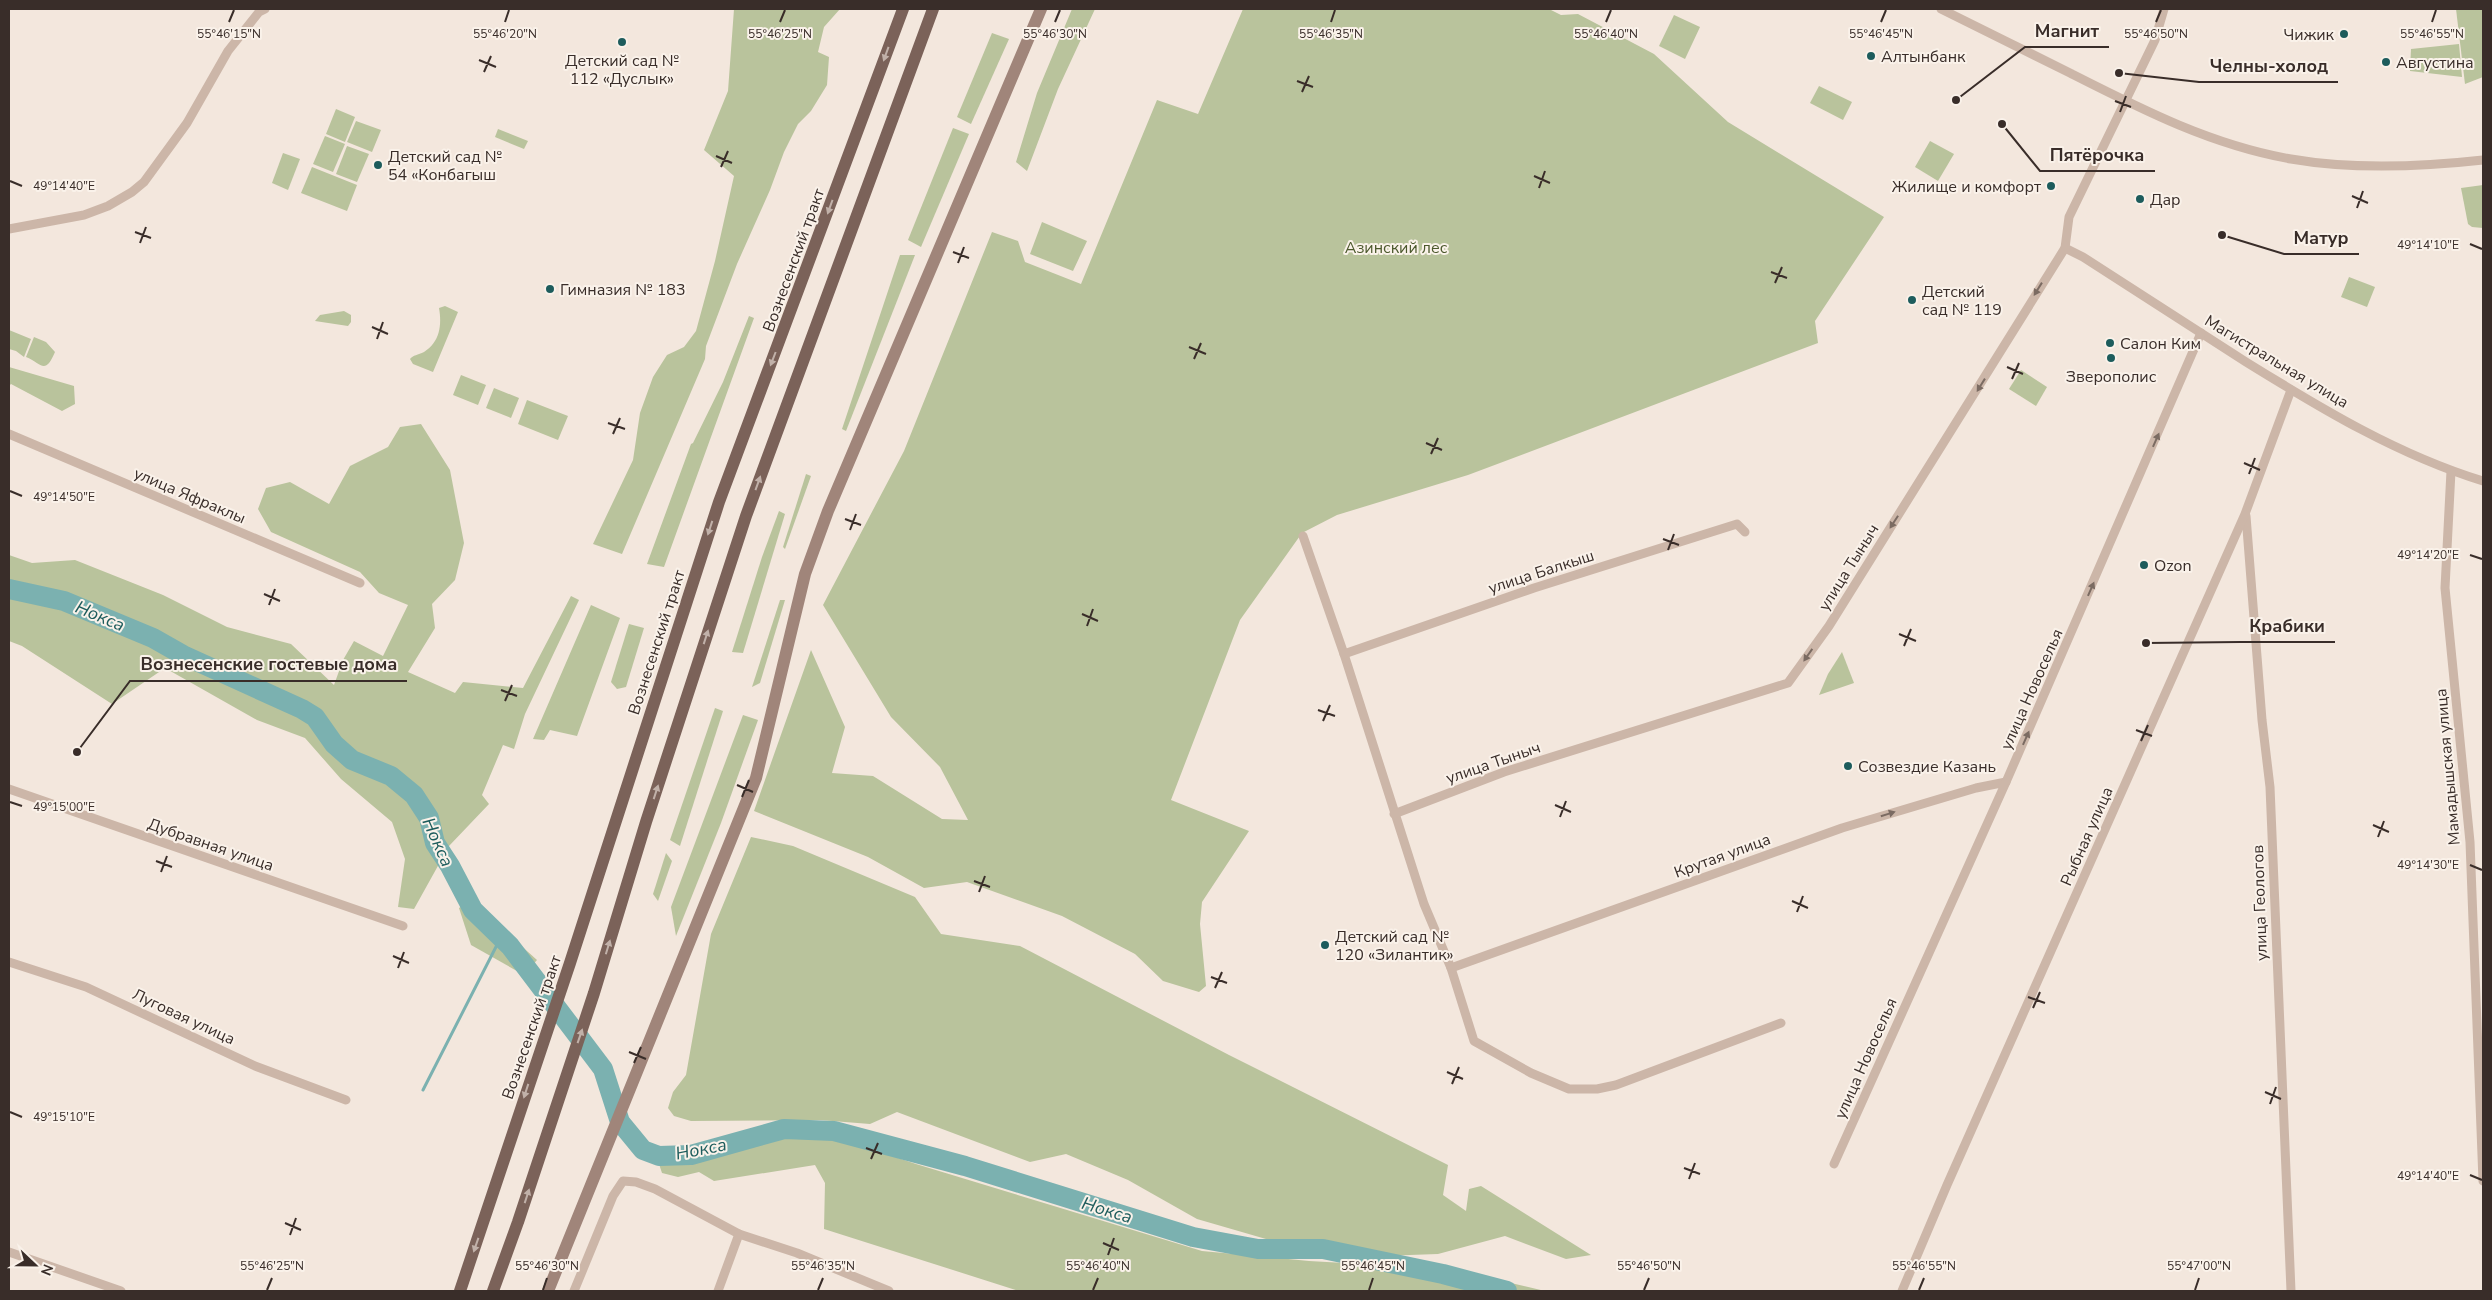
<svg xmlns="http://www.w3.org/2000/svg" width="2492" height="1300" viewBox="0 0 2492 1300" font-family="'Nunito Sans',sans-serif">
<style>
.green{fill:#b9c39c}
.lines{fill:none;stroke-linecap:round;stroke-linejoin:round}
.stream{stroke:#7bb1b0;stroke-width:3}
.river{stroke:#7bb1b0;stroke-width:20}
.street{stroke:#ccb6a8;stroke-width:9}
.secondary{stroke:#a0857a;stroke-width:12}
.primary{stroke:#7b6259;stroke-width:12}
.oneway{fill:#c1b1a9}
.oneway2{fill:#7b6b62}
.ticks{fill:none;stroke:#392d29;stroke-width:2}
.poi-dot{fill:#1d5c5c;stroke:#faf2ea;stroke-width:2}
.labels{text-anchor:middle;stroke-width:4;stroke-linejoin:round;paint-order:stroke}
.poi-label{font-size:16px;fill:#392d29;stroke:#faf2ea;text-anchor:start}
.park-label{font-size:16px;fill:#4b582c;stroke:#faf2ea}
.street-label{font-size:16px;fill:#392d29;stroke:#faf2ea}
.water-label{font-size:18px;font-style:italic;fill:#1d5c5c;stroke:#faf2ea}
.ticks-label{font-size:12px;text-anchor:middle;fill:#392d29;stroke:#faf2ea;stroke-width:4;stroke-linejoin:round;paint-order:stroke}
.leader{fill:none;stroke:#392d29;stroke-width:2}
.callout-dot{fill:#392d29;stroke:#faf2ea;stroke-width:2}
.callout-label{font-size:18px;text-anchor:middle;font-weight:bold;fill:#392d29;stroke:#faf2ea;stroke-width:4;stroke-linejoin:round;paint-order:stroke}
</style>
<rect width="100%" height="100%" fill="#f3e7dd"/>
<g class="green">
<polygon points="734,9 840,9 824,27 818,52 829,57 827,85 811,111 798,124 784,152 770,190 737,264 706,346 705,359 622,554 593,544 633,460 640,413 653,377 667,355 684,347 696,331 715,261 734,176 704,150 728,91"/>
<polygon points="1072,9 1095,9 1058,89 1027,171 1016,162 1037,93"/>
<polygon points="1243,9 1549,9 1561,15 1578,14 1654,54 1728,122 1884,217 1815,321 1818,343 1468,475 1337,515 1302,533 1240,620 1171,800 1249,831 1202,902 1200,924 1206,986 1199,992 1163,981 1135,954 1062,916 967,882 924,888 868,857 754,811 811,650 845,727 832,773 873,776 942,819 968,820 940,767 891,717 823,605 904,451 992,232 1018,241 1025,262 1081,284 1157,100 1198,114"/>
<polygon points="2456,9 2483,9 2483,77 2465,84"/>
<polygon points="1674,15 1700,27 1685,59 1659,46"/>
<polygon points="992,33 1009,39 971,124 957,117"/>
<polygon points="2459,44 2462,77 2410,71 2411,49"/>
<polygon points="1819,86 1852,102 1843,120 1810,103"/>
<polygon points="336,109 355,117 345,142 326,134"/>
<polygon points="356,121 381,130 372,152 347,142"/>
<polygon points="953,128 969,134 921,247 908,240"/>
<polygon points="498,129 528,141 524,149 495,137"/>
<polygon points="325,136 345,144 333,172 313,164"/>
<polygon points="1930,141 1954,154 1938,181 1915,167"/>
<polygon points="347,146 369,154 357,182 336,174"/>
<polygon points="283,153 300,159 288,190 272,183"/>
<polygon points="312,167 357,185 347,211 301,193"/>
<polygon points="2483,185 2483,228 2472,227 2468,224 2461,188"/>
<polygon points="1042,222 1087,241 1073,271 1030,254"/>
<polygon points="900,255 915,255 846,431 842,429"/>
<polygon points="2349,277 2375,287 2367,307 2341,297"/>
<path d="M445,306l13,6 -25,60 -20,-8 -3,-5c3,-4 8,-4 14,-7 16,-10 18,-27 15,-44z"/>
<polygon points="344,311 351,315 351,322 348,326 315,321 320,315"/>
<polygon points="749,316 754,318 664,567 647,564 691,444 693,443 723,382"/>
<polygon points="9,330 31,339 24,357 16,351 9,349"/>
<path d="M34,337l12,5 9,10c-10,24 -14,11 -29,5z"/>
<polygon points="9,367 74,386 75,404 62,411 11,384 9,386"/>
<polygon points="2021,370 2047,387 2036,406 2009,389"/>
<polygon points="461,375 486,385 478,405 453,395"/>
<polygon points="494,388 519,398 511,418 486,408"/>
<polygon points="527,400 568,416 558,440 518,424"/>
<polygon points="421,424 450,470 464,543 455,580 432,604 435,628 408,672 455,693 463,682 523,688 571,596 579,600 525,714 514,749 503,745 482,795 489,804 449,846 414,909 398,907 405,859 392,822 341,779 305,738 257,720 165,668 112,704 22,646 9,641 9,555 32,563 75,560 163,595 227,627 291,644 334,685 343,660 354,641 383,656 408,605 379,593 360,572 271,532 258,509 266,488 290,482 329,504 350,466 388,447 400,427"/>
<polygon points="806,474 811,476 785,549 783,547"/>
<polygon points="779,511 785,514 743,653 732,652 762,557"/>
<polygon points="780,600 785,600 760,683 752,687"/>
<polygon points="591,605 620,618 577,736 550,730 544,740 533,739"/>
<polygon points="629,624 644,628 626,687 617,689 611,682"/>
<polygon points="1842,652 1854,683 1819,695 1828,674"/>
<polygon points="715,708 723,711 680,846 670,840"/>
<polygon points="743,715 758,720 721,823 676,936 671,907"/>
<polygon points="751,837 793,846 915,897 941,934 1020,946 1229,1055 1448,1165 1443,1195 1466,1211 1469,1189 1481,1186 1591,1255 1566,1259 1505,1236 1438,1254 1352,1257 1304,1250 1197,1219 1128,1180 1066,1154 1030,1162 897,1112 870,1124 820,1120 691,1121 674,1116 668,1108 673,1092 686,1075 711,934"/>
<polygon points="666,853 672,861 658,901 653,894"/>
<polygon points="471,901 537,960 524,975 471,945 459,908"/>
<polygon points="785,1134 833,1136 916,1164 1202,1251 1309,1261 1451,1269 1545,1291 1019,1291 824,1229 825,1183 815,1165 714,1181 699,1172 678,1177 662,1173 658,1161 686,1162 732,1147"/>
</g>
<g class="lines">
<polyline class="stream" points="423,1090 501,937"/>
<polyline class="river" points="9,589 64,601 153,638 183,655 302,709 315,717 334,744 352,760 391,776 414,795 429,818 435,843 450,866 473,910 510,946 603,1069 620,1122 643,1150 659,1156 691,1155 784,1129 834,1131 965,1166 1193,1237 1258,1249 1323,1249 1443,1274 1507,1291"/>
<g class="street">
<path d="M1941,9c43,21 86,43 129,64 71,36 141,72 221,86 63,11 129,8 192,1"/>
<polyline points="9,229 84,215 108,206 132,192 144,182 187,123 228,51 259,12 265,9"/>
<path d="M2065,248l18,9c54,35 109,70 163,105 76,47 152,93 237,119"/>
<polyline points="9,434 360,583"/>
<polyline points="2451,471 2445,588 2470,842 2483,1181"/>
<polyline points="2246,516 2262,720 2270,787 2291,1291"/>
<polyline points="1303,536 1344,654 1424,904 1451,968 1474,1041 1531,1073 1569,1089 1597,1089 1616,1085 1781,1023"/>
<polyline points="1344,654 1534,588 1737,524 1745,532"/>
<polyline points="9,789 403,926"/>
<polyline points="1394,814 1504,772 1788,683 1829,626 2065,248 2069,217 2155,40 2164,9"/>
<polyline points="9,962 86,987 255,1066 346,1100"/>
<polyline points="1451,968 1842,828 1976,788 2006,782"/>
<polyline points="1834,1164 2006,782 2201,333"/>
<polyline points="9,1252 121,1291"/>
<polyline points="574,1291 613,1196 623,1181 636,1182 655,1189 739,1234 797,1253 889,1291"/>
<polyline points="718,1291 739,1234"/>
<polyline points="1902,1291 1947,1185 2245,514 2291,390"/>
</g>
<polyline class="secondary" points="548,1291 756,778 805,574 828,511 1041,9"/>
<g class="primary">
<polyline points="460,1291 570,963 719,502 903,9"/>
<polyline points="493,1291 518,1222 594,993 646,822 746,516 933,9"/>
</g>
</g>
<defs><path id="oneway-solid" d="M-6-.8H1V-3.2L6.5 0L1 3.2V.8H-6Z" transform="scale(1.25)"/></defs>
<g class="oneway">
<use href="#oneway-solid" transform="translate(886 54) rotate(110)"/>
<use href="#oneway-solid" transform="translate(830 207) rotate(110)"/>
<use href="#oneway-solid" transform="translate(773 359) rotate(111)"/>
<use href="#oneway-solid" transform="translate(758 483) rotate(-70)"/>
<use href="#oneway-solid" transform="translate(710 528) rotate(108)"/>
<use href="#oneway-solid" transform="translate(706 637) rotate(-72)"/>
<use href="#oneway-solid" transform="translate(656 792) rotate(-72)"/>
<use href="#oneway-solid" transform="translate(608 947) rotate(-73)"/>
<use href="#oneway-solid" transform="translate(580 1036) rotate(-71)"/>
<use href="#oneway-solid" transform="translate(526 1091) rotate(108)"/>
<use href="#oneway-solid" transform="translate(527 1196) rotate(-72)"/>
<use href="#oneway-solid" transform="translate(476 1245) rotate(109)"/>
</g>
<g class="oneway2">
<use href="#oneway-solid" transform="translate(2038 289) rotate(122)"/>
<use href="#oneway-solid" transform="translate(1981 385) rotate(122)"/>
<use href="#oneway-solid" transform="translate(2156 440) rotate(-66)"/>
<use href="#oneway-solid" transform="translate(1894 522) rotate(123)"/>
<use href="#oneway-solid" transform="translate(2091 589) rotate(-66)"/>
<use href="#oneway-solid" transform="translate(1808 655) rotate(125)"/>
<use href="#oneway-solid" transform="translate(2026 738) rotate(-66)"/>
<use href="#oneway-solid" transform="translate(1888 814) rotate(-17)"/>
</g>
<path class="ticks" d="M229,22l5,-12M505,22l4,-12M780,22l5,-12M1055,22l5,-12M1331,22l4,-12M1606,22l5,-12M1881,22l5,-12M2156,22l5,-12M2432,22l4,-12M479,60l17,7M484,72l7,-16M1297,81l16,6M1302,92l7,-16M2115,101l16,6M2120,112l6,-16M716,156l16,7M721,167l7,-16M1534,176l16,7M10,181l12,5M1539,188l6,-17M2352,196l16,7M2357,208l6,-17M135,232l16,6M140,243l6,-16M2470,244l12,5M953,252l16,6M958,263l6,-16M1771,272l16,6M1775,283l7,-16M372,327l16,7M377,339l6,-17M1189,347l17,7M1194,359l7,-16M2007,367l16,7M2012,379l7,-16M608,423l17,6M613,434l7,-16M1426,443l16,7M1431,454l7,-16M2244,463l16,7M2249,474l6,-16M10,491l12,5M845,519l16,6M850,530l6,-16M1663,539l16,6M1668,550l6,-16M2470,555l12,4M264,594l16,7M269,605l6,-16M1082,614l16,7M1087,626l6,-17M1899,634l17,7M1904,646l7,-17M501,690l16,6M505,701l7,-16M1318,710l17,6M1323,721l7,-16M2136,730l16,6M2141,741l7,-16M737,785l16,7M742,797l7,-17M10,802l12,4M1555,805l16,7M1560,817l6,-16M2373,825l16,7M2378,837l6,-16M156,861l16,6M2470,865l12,5M161,872l6,-16M974,881l16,6M979,892l6,-16M1792,901l16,7M1797,912l6,-16M393,956l16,7M398,968l6,-16M1211,977l16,6M1215,988l7,-16M2028,997l17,6M2033,1008l7,-16M629,1052l17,7M634,1063l7,-16M1447,1072l16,7M1452,1084l7,-17M2265,1092l16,7M2270,1104l6,-17M10,1112l12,5M866,1148l16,6M871,1159l7,-16M1684,1168l16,6M2470,1175l12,5M1689,1179l6,-16M285,1223l16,7M290,1235l6,-17M1103,1243l16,7M1108,1255l6,-17M267,1290l5,-12M543,1290l4,-12M818,1290l5,-12M1093,1290l5,-12M1369,1290l4,-12M1644,1290l5,-12M1919,1290l5,-12M2195,1290l4,-12"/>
<g class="poi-dot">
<circle cx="2344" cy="34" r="5"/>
<circle cx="622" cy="42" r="5"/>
<circle cx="1871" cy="56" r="5"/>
<circle cx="2386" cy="62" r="5"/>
<circle cx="378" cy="165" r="5"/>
<circle cx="2051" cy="186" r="5"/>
<circle cx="2140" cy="199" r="5"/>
<circle cx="550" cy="289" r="5"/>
<circle cx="1912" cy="300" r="5"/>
<circle cx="2110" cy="343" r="5"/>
<circle cx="2111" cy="358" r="5"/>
<circle cx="2144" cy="565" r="5"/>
<circle cx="1848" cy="766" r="5"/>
<circle cx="1325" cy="945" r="5"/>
</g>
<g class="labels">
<g class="poi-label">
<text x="2334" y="40" text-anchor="end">Чижик</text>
<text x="1881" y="62">Алтынбанк</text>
<text x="622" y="66" text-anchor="middle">Детский сад №<tspan x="622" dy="18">112 «Дуслык»</tspan></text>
<text x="2396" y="68">Августина</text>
<text x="388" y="162">Детский сад №<tspan x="388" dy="18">54 «Конбагыш</tspan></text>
<text x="2041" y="192" text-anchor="end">Жилище и комфорт</text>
<text x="2150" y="205">Дар</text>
<text x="560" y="295">Гимназия № 183</text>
<text x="1922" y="297">Детский<tspan x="1922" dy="18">сад № 119</tspan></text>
<text x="2120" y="349">Салон Ким</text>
<text x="2111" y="382" text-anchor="middle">Зверополис</text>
<text x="2154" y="571">Ozon</text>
<text x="1858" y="772">Созвездие Казань</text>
<text x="1335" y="942">Детский сад №<tspan x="1335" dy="18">120 «Зилантик»</tspan></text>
</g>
<g class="park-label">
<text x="1396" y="253">Азинский лес</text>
</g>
<g class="street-label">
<text transform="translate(793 260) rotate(-70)" y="6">Вознесенский тракт</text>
<text transform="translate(2277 361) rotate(31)" y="6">Магистральная улица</text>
<text transform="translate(190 495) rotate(23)" y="6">улица Яфраклы</text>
<text transform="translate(1848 567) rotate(-58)" y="6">улица Тыныч</text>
<text transform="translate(1541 571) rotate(-18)" y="6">улица Балкыш</text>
<text transform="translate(656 642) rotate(-72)" y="6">Вознесенский тракт</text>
<text transform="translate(2031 689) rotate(-66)" y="6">улица Новоселья</text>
<text transform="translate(1493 762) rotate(-19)" y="6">улица Тыныч</text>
<text transform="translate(2447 767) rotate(-95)" y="6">Мамадышская улица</text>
<text transform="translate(2086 836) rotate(-66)" y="6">Рыбная улица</text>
<text transform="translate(211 844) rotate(19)" y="6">Дубравная улица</text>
<text transform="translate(1722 855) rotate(-20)" y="6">Крутая улица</text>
<text transform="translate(2259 903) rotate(-92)" y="6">улица Геологов</text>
<text transform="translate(184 1016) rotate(25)" y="6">Луговая улица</text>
<text transform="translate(531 1027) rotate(-71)" y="6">Вознесенский тракт</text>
<text transform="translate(1865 1058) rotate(-66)" y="6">улица Новоселья</text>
</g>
<g class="water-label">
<text transform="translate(100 616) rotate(23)" y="6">Нокса</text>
<text transform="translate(438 842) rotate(66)" y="6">Нокса</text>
<text transform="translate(701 1149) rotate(-11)" y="6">Нокса</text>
<text transform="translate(1107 1210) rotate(17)" y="6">Нокса</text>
</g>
</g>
<g class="ticks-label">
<text x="229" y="38">55°46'15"N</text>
<text x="505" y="38">55°46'20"N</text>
<text x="780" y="38">55°46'25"N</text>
<text x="1055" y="38">55°46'30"N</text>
<text x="1331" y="38">55°46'35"N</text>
<text x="1606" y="38">55°46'40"N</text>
<text x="1881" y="38">55°46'45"N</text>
<text x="2156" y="38">55°46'50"N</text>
<text x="2432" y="38">55°46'55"N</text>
<text x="64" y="190">49°14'40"E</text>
<text x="2428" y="249">49°14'10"E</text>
<text x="64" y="501">49°14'50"E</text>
<text x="2428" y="559">49°14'20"E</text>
<text x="64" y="811">49°15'00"E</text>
<text x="2428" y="869">49°14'30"E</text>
<text x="64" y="1121">49°15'10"E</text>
<text x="2428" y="1180">49°14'40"E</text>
<text x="272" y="1270">55°46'25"N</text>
<text x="547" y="1270">55°46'30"N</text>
<text x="823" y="1270">55°46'35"N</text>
<text x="1098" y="1270">55°46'40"N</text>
<text x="1373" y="1270">55°46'45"N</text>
<text x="1649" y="1270">55°46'50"N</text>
<text x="1924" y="1270">55°46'55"N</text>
<text x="2199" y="1270">55°47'00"N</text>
</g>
<path class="leader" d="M1956 100L2025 47H2109M2119 73L2199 82H2338M2002 124L2040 171H2155M2222 235L2284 254H2359M2146 643L2240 642H2335M77 752L130 681H407"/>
<g class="callout-dot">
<circle cx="1956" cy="100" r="5"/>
<circle cx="2119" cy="73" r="5"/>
<circle cx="2002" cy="124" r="5"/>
<circle cx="2222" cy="235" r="5"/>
<circle cx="2146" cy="643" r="5"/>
<circle cx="77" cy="752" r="5"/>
</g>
<g class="callout-label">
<text x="2067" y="37">Магнит</text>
<text x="2269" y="72">Челны-холод</text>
<text x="2097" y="161">Пятёрочка</text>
<text x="2321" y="244">Матур</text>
<text x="2287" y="632">Крабики</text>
<text x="269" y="670">Вознесенские гостевые дома</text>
</g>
<rect width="2492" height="1300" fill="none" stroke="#392d29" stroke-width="20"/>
<g transform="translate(35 1265) rotate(112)" stroke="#faf2ea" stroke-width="4" paint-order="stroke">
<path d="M0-4L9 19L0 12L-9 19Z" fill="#392d29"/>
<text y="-8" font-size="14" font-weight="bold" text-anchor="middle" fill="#392d29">N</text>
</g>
</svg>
